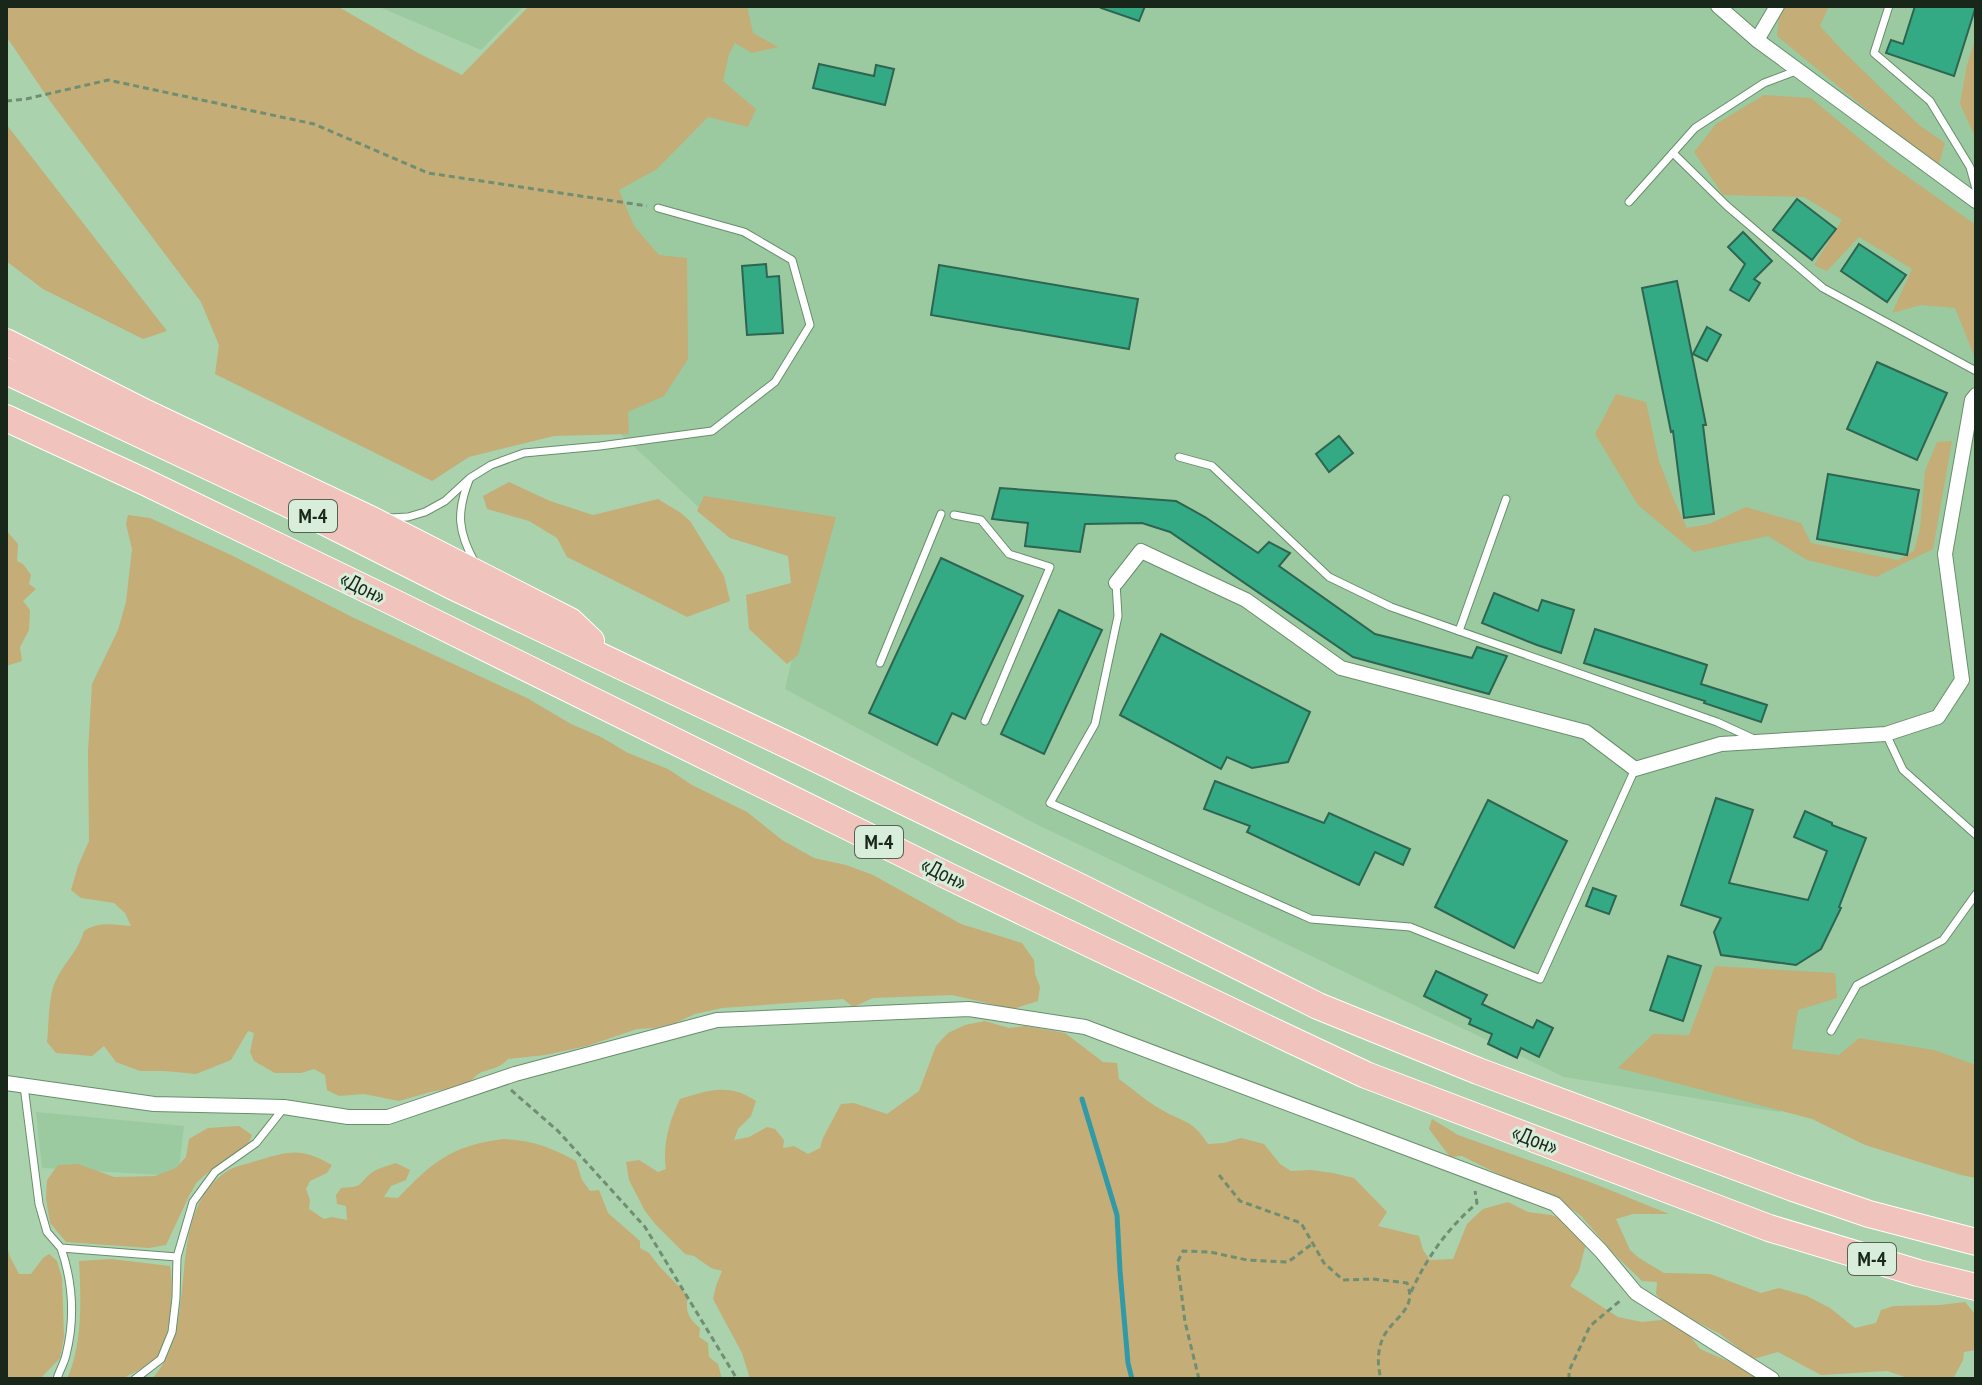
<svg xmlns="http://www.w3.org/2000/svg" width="1982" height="1385" viewBox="0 0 1982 1385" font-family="'PT Sans Narrow',sans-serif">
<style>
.built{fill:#9bcaa0}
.green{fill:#c4ad76}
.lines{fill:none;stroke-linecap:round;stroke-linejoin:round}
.stream{stroke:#319aa7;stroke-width:5}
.building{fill:#33a984;stroke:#2e6551;stroke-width:2}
.lane-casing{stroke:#688e6c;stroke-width:9}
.street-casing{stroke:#688e6c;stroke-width:16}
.highway-casing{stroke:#fff;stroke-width:28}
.path{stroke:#708e72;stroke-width:3;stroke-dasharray:6 4;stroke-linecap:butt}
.lane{stroke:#fff;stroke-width:7}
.street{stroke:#fff;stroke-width:14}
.highway{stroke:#f0c3bd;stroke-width:26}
.labels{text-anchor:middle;stroke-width:6;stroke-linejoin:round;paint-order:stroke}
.shield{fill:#d8edda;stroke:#526253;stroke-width:2}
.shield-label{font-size:20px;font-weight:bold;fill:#182719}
.street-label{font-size:22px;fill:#182719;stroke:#d8edda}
</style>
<rect width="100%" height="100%" fill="#aad2ad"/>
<g class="built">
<polygon points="377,6 524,6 481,50"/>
<polygon points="710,6 1976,6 1976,1098 1832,1072 1780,1112 1564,1077 1036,824 785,689 821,536 708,516 610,424 588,185"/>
<polygon points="36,1112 184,1126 178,1176 42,1168"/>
</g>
<g class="green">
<polygon points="6,6 337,6 418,53 462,75 529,6 747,6 753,33 778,47 752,53 735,43 729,54 723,81 756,109 748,127 708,117 657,169 619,190 634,226 659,255 687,258 688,359 664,396 628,412 629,434 554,436 469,457 432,481 215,374 219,345 201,302 50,101 6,36"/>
<polygon points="1786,6 1829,6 1820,26 1843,51 1919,125 1945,143 1939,164 1907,143 1777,36 1779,18"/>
<polygon points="1976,36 1976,139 1960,104 1967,65"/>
<polygon points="1764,95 1811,98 1891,165 1976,225 1976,357 1975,358 1955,308 1921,305 1892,313 1912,269 1859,237 1827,271 1814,265 1842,220 1804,197 1723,195 1694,152 1716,124"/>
<polygon points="6,124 167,331 143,339 43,289 6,261"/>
<polygon points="1616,394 1646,402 1659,461 1674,500 1687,528 1709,524 1746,507 1801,523 1811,543 1898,560 1914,551 1920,528 1925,471 1937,442 1952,441 1933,549 1876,577 1807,560 1768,536 1694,552 1638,505 1595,434"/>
<polygon points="509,482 550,501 593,515 658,499 681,513 690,521 724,576 730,601 687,617 567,557 557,538 529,521 487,509 483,496"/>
<polygon points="704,496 836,517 798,655 787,664 749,629 746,595 791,583 788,556 730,538 697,511"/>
<path d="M128,515l22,3 81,37 121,62 175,81 44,26 30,13 27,16 40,16 24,16 55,27 35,28 32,18 32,7 27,10 88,49 61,19 12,17 1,14 5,13 -2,14 -25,8 -61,-14 -79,3 -20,9 -10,-8 -121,9 -27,6 -20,9 -21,5 -17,1 -50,17 -42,9 -37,4c-8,9 -15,9 -26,13 -7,3 -11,9 -16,15l-32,4 -35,10 -35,-7 -25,2 -12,-6 -2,-15 -11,-6 -13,4h-26l-21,-12 -4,-9 4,-19 -6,-2 -17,29 -35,14 -31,-3h-25l-24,-9 -12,-16 -12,10 -36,-3 -9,-11c2,-17 1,-46 9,-62 8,-17 23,-30 28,-49 15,-10 31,-6 47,-5l-6,-13 -11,-10 -33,-5 -10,-8 7,-24 11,-25 -1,-89 4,-68 26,-54 8,-28 6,-53 -6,-25z"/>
<polygon points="6,530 18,544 17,561 23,564 31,575 29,584 36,589 23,601 30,610 29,630 20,647 22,661 6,666"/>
<polygon points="1715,966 1835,973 1837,998 1798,1010 1792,1049 1839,1055 1859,1038 1934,1050 1976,1065 1976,1178 1961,1175 1865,1145 1812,1119 1618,1068 1653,1034 1689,1035"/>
<path d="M985,1021l24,7 16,-2 40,7 38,29 14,1 2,16c14,10 28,23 43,31 22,13 30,9 46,34l16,-1 17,-5 23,6 16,20 11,7 20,-1 22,3 21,5 33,34 -9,14 41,10 4,14 7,10 23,-1 14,-35 16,-15 25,-7 20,10 23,3 13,4 22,24 -7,28 -9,15 48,31 24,5 29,-3 13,9 16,21 69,30h-1019l-8,-26 -29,-54 3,-13 6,-15 -11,-3 -17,-12 -9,-2 -29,-29 -11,-14 -16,-31 -3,-18 13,-2 19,12 8,-3c-4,-23 4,-50 14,-70 29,-9 49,-16 76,2l-5,15 -13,13 -4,11 15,-3 18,-10 8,2 9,11 -1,8 11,-2 14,8 12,-6 3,-10 18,-34 13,-1 33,11 32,-23 17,-45 12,-13 17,-8z"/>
<polygon points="1432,1119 1458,1135 1595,1184 1669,1214 1633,1214 1616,1219 1630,1250 1639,1258 1664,1273 1710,1274 1761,1293 1779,1288 1807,1296 1830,1308 1855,1328 1876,1323 1881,1310 1894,1306 1940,1305 1965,1302 1976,1315 1976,1350 1964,1352 1963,1360 1953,1379 1911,1379 1887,1371 1821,1375 1778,1352 1753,1359 1720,1334 1666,1306 1656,1294 1657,1282 1642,1281 1615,1255 1581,1216 1552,1195 1512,1181 1462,1156 1450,1157 1429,1129"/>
<polygon points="239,1126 252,1135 246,1149 210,1171 197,1182 189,1196 166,1245 149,1248 66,1242 50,1223 46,1198 47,1180 58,1165 78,1164 114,1177 155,1176 176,1168 186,1157 189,1139 208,1128"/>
<path d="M504,1139c27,1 49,9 72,22l6,19 8,11 9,-1 9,23 32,28v7l9,5 10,13 29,30c-3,15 0,22 12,32l-1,9 9,6 1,14 9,7 4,15h-570c52,-57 8,-162 75,-208 8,-5 20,-7 29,-10 34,-10 44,-14 76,4l-5,8 -17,8 -4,8 4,11 -1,9 15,10 8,-2 15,3 -1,-14 -9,-2 -1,-9 5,-7c21,-1 16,-2 29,-14 7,-6 17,-8 26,-11l14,7 -4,10 -15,6 -7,11 14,1c34,-36 55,-53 106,-59z"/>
<polygon points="6,1243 10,1257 19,1274 31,1274 43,1258 49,1254 57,1261 62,1278 64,1337 60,1358 40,1379 6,1379"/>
<path d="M111,1259l59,7c4,22 1,76 -14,92 -6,6 -25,17 -33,20 -10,4 -43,1 -56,1 16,-35 14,-81 12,-118z"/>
</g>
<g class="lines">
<polyline class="stream" points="1082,1099 1117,1215 1120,1271 1128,1363 1132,1379"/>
</g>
<g class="building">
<polygon points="1102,6 1145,6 1139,21 1101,8"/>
<polygon points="1915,6 1976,6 1954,76 1886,53 1891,40 1903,44"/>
<polygon points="819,64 874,76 876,65 894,69 885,105 813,88"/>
<polygon points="1797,199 1836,229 1812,260 1773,230"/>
<polygon points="1743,232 1772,261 1754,279 1760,283 1749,301 1730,290 1745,264 1728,247"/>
<polygon points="1859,244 1906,275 1887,302 1841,271"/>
<polygon points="766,264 767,277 779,276 783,333 747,335 742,266"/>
<polygon points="939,265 1138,299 1129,349 931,315"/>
<polygon points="1677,281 1706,425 1703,425 1714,514 1684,518 1673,431 1671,432 1642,288"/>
<polygon points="1707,327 1721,335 1707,361 1693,354"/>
<polygon points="1877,362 1947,393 1917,460 1847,429"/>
<polygon points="1339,436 1353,453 1329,472 1316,454"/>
<polygon points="1828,474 1919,490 1907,555 1817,539"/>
<polygon points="1000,488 1176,501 1205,517 1258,553 1269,542 1290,553 1279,566 1375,634 1472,658 1477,647 1507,656 1489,694 1353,657 1170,532 1142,523 1085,524 1080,552 1025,546 1028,523 992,519"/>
<polygon points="941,558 1023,596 965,719 952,713 937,745 869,713"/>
<polygon points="1494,593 1538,611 1542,600 1574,610 1561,653 1537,645 1482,623"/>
<polygon points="1059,610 1102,630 1044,754 1001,734"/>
<polygon points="1595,629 1707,665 1701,684 1767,705 1761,722 1704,703 1705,701 1584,663"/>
<polygon points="1161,634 1310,712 1288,762 1252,768 1227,757 1221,769 1120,715"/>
<polygon points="1215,781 1324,823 1329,813 1410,849 1403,865 1375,852 1359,885 1247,832 1250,826 1204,809"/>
<polygon points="1716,798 1753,810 1729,883 1808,900 1827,851 1794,837 1805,811 1832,823 1832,825 1866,838 1839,907 1841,908 1821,949 1796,965 1721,955 1714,932 1721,918 1681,905"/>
<polygon points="1488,800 1567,841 1514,948 1435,907"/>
<polygon points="1593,888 1616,896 1609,914 1586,906"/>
<polygon points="1668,956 1701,966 1683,1021 1650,1010"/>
<polygon points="1436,971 1487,995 1482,1004 1533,1028 1537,1020 1553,1028 1539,1057 1521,1048 1517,1058 1488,1044 1492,1034 1469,1024 1471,1019 1424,996"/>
</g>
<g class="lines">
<g class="lane-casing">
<g id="lane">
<polyline points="1889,6 1874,53 1930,101 1970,167 1976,189"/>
<polyline points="1673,153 1727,206 1823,288 1976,371"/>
<polyline points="1629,202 1695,128 1764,83 1796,71"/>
<polyline points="1179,457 1212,466 1329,577 1391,607 1717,722 1752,738"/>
<path d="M469,480c-13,33 -11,52 6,83"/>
<polyline points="954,515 981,520 1009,554 1050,567 985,721"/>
<polyline points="389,518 408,517 425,512 445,501 470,478 491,465 524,453 600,446 712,431 775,382 810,325 792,260 744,232 658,208"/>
<polyline points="1116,583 1118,616 1095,724 1050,803 1311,919 1410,927 1540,979 1635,769"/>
<polyline points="1459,631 1506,499"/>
<polyline points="880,663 941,514"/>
<polyline points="1886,734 1903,770 1976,835"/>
<polyline points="1831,1031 1857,985 1943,940 1976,894"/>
<polyline points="24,1086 39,1204 47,1232 61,1248 177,1257"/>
<path d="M57,1379c2,-8 7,-15 9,-24 9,-36 7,-72 -5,-107"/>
<polyline points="135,1379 161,1359 172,1332 176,1298 177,1257 193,1202 215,1172 256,1143 283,1109"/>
</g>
</g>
<g class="street-casing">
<g id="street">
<polyline points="1718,6 1757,40 1976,201"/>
<polyline points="1757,40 1777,6"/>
<polyline points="1116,583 1141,551 1246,600 1341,668 1586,732 1635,769 1721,744 1886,734 1938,717 1962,680 1945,554 1972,400 1976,395"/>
<polyline points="6,1083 154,1104 284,1107 348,1117 388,1117 515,1074 717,1020 969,1009 1085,1027 1555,1204 1601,1251 1636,1293 1772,1379"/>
</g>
</g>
<g class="highway-casing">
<g id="highway">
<polyline points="6,342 146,413 372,520 570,621 591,641"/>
<polyline points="6,371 301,510 452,586 794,748 1082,888 1318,1006 1478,1071 1793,1188 1869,1214 1976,1242"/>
<polyline points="6,418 145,482 395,603 948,876 1283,1036 1366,1075 1769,1228 1918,1273 1976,1287"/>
</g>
</g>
<g class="path">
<polyline points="6,101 26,99 108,80 314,124 428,173 647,206"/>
<polyline points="511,1090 558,1131 645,1227 737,1379"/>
<path d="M1219,1175l21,26 61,22 23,40 19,17 30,-1 34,4c10,25 -10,32 -22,51 -8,14 -8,30 -4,45"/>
<path d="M1411,1292c16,-35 37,-64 66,-89l-2,-12"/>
<polyline points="1199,1379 1185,1322 1180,1282 1177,1263 1183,1251 1210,1252 1247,1260 1288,1262 1312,1244"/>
<polyline points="1569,1379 1569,1371 1590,1326 1621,1300"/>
</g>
<use href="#lane" class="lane"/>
<use href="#street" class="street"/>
<use href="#highway" class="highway"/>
</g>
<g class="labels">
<g class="shield">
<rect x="289" y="500" width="48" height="32" rx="6"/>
<rect x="855" y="826" width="48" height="32" rx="6"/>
<rect x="1848" y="1243" width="48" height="32" rx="6"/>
</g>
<g class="shield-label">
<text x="313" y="523">М-4</text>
<text x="879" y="849">М-4</text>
<text x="1872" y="1266">М-4</text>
</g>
<g class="street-label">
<text transform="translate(363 587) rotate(26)" y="8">«Дон»</text>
<text transform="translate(944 873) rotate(26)" y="8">«Дон»</text>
<text transform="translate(1535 1139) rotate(21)" y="8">«Дон»</text>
</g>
</g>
<rect width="1982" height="1385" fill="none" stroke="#182719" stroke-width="16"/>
</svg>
